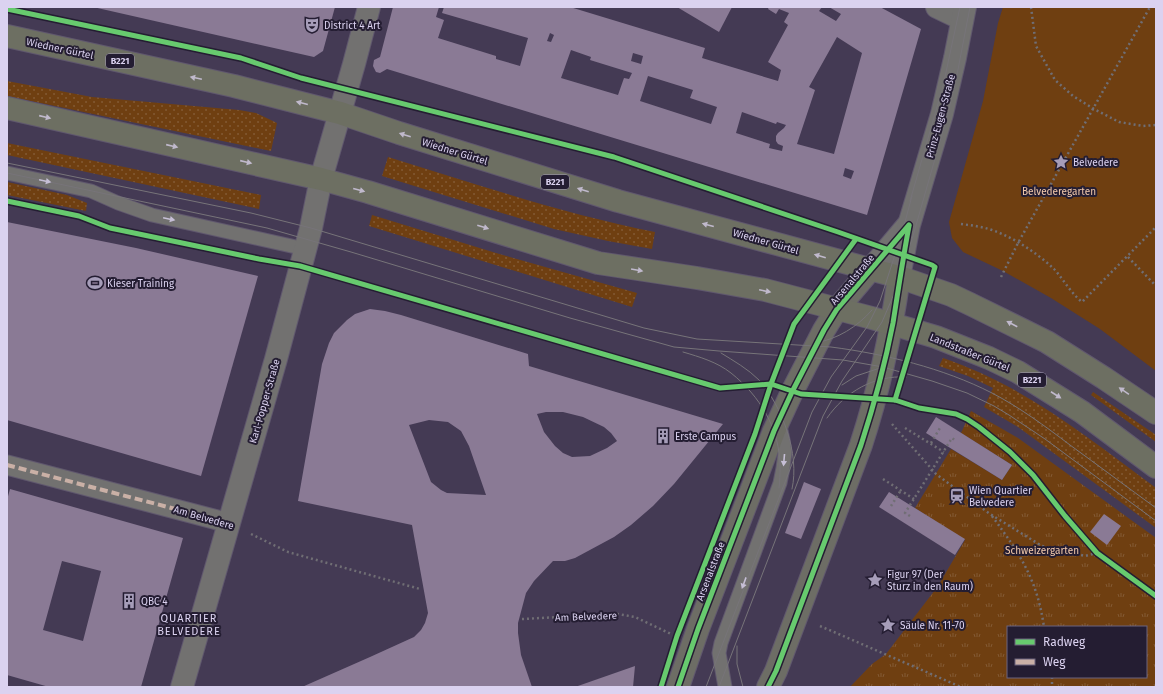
<svg xmlns="http://www.w3.org/2000/svg" width="1163" height="694" viewBox="0 0 1163 694" font-family="'Fira Sans',sans-serif">
<style>
.grass{fill:url(#grass-dots)}
.park{fill:url(#park-tufts);fill-rule:evenodd}
.garden{fill:#6f3f11}
.building{fill:#8a7a95;fill-rule:evenodd}
.lines{fill:none;stroke-linecap:round;stroke-linejoin:round}
.service-casing{stroke:#60586e;stroke-width:15}
.pedestrian-casing{stroke:#60586e;stroke-width:21}
.minor-casing{stroke:#60586e;stroke-width:24}
.tertiary-casing{stroke:#60586e;stroke-width:24}
.secondary-casing{stroke:#60586e;stroke-width:24}
.primary-casing{stroke:#60586e;stroke-width:24}
.path{stroke:#706e74;stroke-width:2.5;stroke-dasharray:2 3;stroke-linecap:butt}
.service{stroke:#727170;stroke-width:13}
.pedestrian{stroke:#727170;stroke-width:19}
.minor{stroke:#727170;stroke-width:22}
.tertiary{stroke:#727170;stroke-width:22}
.secondary{stroke:#6d6d65;stroke-width:22}
.primary{stroke:#6d6f62;stroke-width:22}
.tram{stroke:#777479;stroke-width:1}
.quiet{stroke:#cab0a6;stroke-width:4;stroke-dasharray:8 4;stroke-linecap:butt}
.cycleway-casing{stroke:#241d32;stroke-width:8}
.cycleway{stroke:#67ca6e;stroke-width:5}
.oneway{fill:#c0b9cc}
.oneway2{fill:#c6bfd6}
.labels{text-anchor:middle;stroke-width:4;stroke-linejoin:round;paint-order:stroke}
.shield{fill:#241d32;stroke:#a49cb7;stroke-width:1}
.shield-label{font-size:9px;font-weight:bold;fill:#dbd2f0}
.poi-label{font-size:10px;fill:#dbd2f0;stroke:#241d32;text-anchor:start}
.street-label{font-size:10px;fill:#dbd2f0;stroke:#241d32}
.park-label{font-size:10px;fill:#f3caac;stroke:#241d32}
.neighbourhood-label{font-size:11px;letter-spacing:1px;fill:#dbd2f0;stroke:#241d32}
</style>
<defs>
<pattern id="grass-dots" width="8" height="8" patternUnits="userSpaceOnUse"><rect width="8" height="8" fill="#6f3f11"/><path d="M2 2h.1M6 6h.1" fill="none" stroke="#835a34" stroke-width="1.8" stroke-linecap="round"/></pattern>
<pattern id="park-tufts" width="24" height="20" patternUnits="userSpaceOnUse"><rect width="24" height="20" fill="#6f3f11"/><path d="M3 7l-1-3M5 7V3M7 7l1-3M15 17l-1-3M17 17v-4M19 17l1-3" fill="none" stroke="#835a34"/></pattern>
</defs>
<rect width="100%" height="100%" fill="#443a54"/>
<g class="grass">
<polygon points="7,81 92,97 239,110 256,113 277,123 271,151 7,96"/>
<polygon points="7,143 261,195 259,209 7,155"/>
<path d="M388,157c88,27 176,57 267,75l-3,17 -44,-8 -54,-12 -172,-53z"/>
<polygon points="7,182 67,195 87,203 86,211 7,195"/>
<polygon points="372,215 496,253 637,293 632,307 369,226"/>
<path d="M943,358c80,27 146,80 213,130v40l-138,-101 -34,-20 9,-19 -25,-12 -29,-10z"/>
<polygon points="1093,392 1156,435 1156,442 1091,395"/>
</g>
<path class="park" d="M971,411l47,27 138,100v149h-306l22,-23 14,-10 52,-68 27,-46 -50,-32 36,-59 51,31 10,-15 -51,-32zM1008,627h138v50h-138z"/>
<polygon class="garden" points="1003,7 1156,7 1156,371 1100,329 1051,298 1003,271 963,252 952,238 949,222 983,101 998,23"/>
<g class="building">
<polygon points="93,7 335,7 323,51 314,57"/>
<path d="M393,7h46l-3,10 8,3 -6,18 58,18v3l24,7 8,-28 -86,-25 2,-6h126l135,41 -3,10 76,23 3,-11 -13,-8 20,-37 -4,-3 5,-9 -10,-4 -3,5 -8,-5 1,-2h53l-3,4 17,10 5,-7 -12,-7h51l41,22 -54,186 -480,-146 -7,4 -4,-1 -3,-6 1,-6 6,-3zM550,33l4,2 -3,7 -4,-1zM837,37l25,16 -28,101 -37,-10 18,-54 -6,-3zM571,50l20,7 -1,3 42,13 -3,6 -5,-1 -6,17 -57,-17zM633,53l10,3 -2,8 -10,-3zM648,76l45,14 -3,8 27,9 -6,17 -71,-23zM742,112l34,12 1,-2 9,3 -2,3 -6,5 -2,3v5l2,3 5,2 -1,5 -13,-3 1,-4 -34,-11zM845,168l9,3 -3,8 -8,-3z"/>
<polygon points="677,7 732,7 719,32"/>
<polygon points="7,222 136,248 258,276 201,476 7,420"/>
<path d="M370,309l15,2 16,4 127,39 1,12 194,58 -49,60 -21,22 -22,19 -17,12 -39,21 -10,3h-12l-19,20 -8,12 -8,30v10l3,22 11,32h-230l68,-30 44,-20 7,-7 4,-7 3,-10 -16,-88 -114,-24 24,-137 7,-21 5,-10 13,-13 8,-6zM546,412h17l20,5 21,10 7,6 6,8 -10,7 -17,8 -18,1 -9,-4 -8,-7 -11,-14 -7,-18zM429,420l19,2 13,9 8,15 17,49 -39,-2 -6,-3 -10,-8 -22,-57z"/>
<polygon points="936,417 1012,465 1002,480 926,433"/>
<polygon points="804,482 821,489 801,539 785,533"/>
<path d="M10,489l173,49 -42,149h-92l-42,-12v-175zM62,561l39,10 -18,70 -40,-11z"/>
<polygon points="889,492 965,539 955,555 879,507"/>
<polygon points="1104,514 1121,526 1107,545 1090,532"/>
<polygon points="635,666 633,687 575,687"/>
</g>
<g class="lines">
<g class="service-casing">
<g id="service">
<polyline points="7,173 91,191 118,203 152,215 305,249"/>
<polyline points="725,687 719,653 721,643 780,483 783,468 785,453 783,440 779,421"/>
</g>
</g>
<g class="pedestrian-casing">
<polyline id="pedestrian" points="7,465 229,523"/>
</g>
<g class="minor-casing">
<g id="minor">
<polyline points="937,7 962,19"/>
<polyline points="182,687 276,359 311,228 321,179 354,64 369,7"/>
</g>
</g>
<g class="tertiary-casing">
<g id="tertiary">
<polyline points="871,269 908,225"/>
<polyline points="899,277 909,225 942,114 955,58 965,7"/>
</g>
</g>
<g class="secondary-casing">
<g id="secondary">
<polyline points="678,687 698,629 753,486 774,431 792,392 824,330 837,309 871,269"/>
<path d="M768,687l8,-16 85,-226c18,-55 30,-111 38,-168"/>
</g>
</g>
<g class="primary-casing">
<g id="primary">
<polyline points="7,36 234,86 340,113 399,133 618,201 899,277 951,295 970,304 1047,342 1104,378 1156,413"/>
<polyline points="7,108 321,179 368,192 598,263 697,278 765,290 872,318 936,337 989,358 1018,372 1082,412 1156,467"/>
</g>
</g>
<g class="path">
<polyline points="1031,7 1036,46 1055,80 1073,96 1094,109 1119,122 1143,126 1156,125"/>
<path d="M961,224c8,1 16,2 24,4 24,6 51,24 69,41 10,11 16,23 28,33l74,-75"/>
<polyline points="1128,257 1156,286"/>
<polyline points="1001,277 1018,243 1150,7"/>
<polyline points="892,424 936,474 990,514 1042,546 1085,556 1097,553"/>
<polyline points="905,428 944,452"/>
<polyline points="931,443 940,428"/>
<polyline points="883,479 914,499"/>
<polyline points="891,506 901,490"/>
<polyline points="910,516 905,513 952,438 956,441"/>
<path d="M992,516c28,38 45,63 52,111"/>
<polyline points="251,534 288,552 420,589"/>
<polyline points="522,619 618,614 635,617 671,634"/>
<polyline points="820,626 961,687"/>
<polyline points="1052,677 1052,687"/>
</g>
<use href="#service" class="service"/>
<use href="#pedestrian" class="pedestrian"/>
<use href="#minor" class="minor"/>
<use href="#tertiary" class="tertiary"/>
<use href="#secondary" class="secondary"/>
<use href="#primary" class="primary"/>
<g class="tram">
<path d="M7,163l244,50 60,15 333,100 53,11 134,8c54,7 112,21 161,46 27,14 53,33 78,52 29,21 57,42 86,63"/>
<polyline points="7,173 267,228 351,252 570,318 674,347 719,351 843,360 883,367 932,381 967,393 994,406 1009,415 1045,439 1156,521"/>
<polyline points="910,201 943,86 960,7"/>
<path d="M815,343c23,-4 42,-16 57,-33"/>
<path d="M683,352c17,5 34,10 48,21 29,23 49,56 49,94 0,7 0,14 -1,21"/>
<path d="M721,353c13,8 27,16 38,27 23,26 41,74 33,109"/>
<polyline points="842,385 856,376 880,368"/>
<path d="M827,418c18,-26 47,-43 79,-41"/>
<polyline points="737,646 737,664 743,687"/>
<polyline points="706,687 812,412 831,377 867,327 880,301 902,233 912,196"/>
<polyline points="719,687 823,416 842,381 882,322 894,294 913,236 948,113 956,80 970,7"/>
</g>
<polyline class="quiet" points="7,465 229,523"/>
<g class="cycleway-casing">
<g id="cycleway">
<polyline points="7,9 241,58 301,78 614,157 838,232 932,265 935,267 895,400"/>
<polyline points="7,201 79,216 110,228 259,259 300,266 720,388 771,384 801,394 895,400 919,408 956,414 967,419 979,427 1010,452 1033,475 1065,516 1097,553 1156,596"/>
<polyline points="661,687 677,636 755,434 771,384 794,324 856,239"/>
<polyline points="678,687 698,629 753,486 774,431 792,392 824,330 837,309 909,225"/>
<path d="M768,687l8,-16 85,-226c13,-40 24,-81 32,-122 5,-32 10,-65 16,-97"/>
</g>
</g>
<use href="#cycleway" class="cycleway"/>
</g>
<defs><path id="oneway-solid" d="M-6-.8H1V-3.2L6.5 0L1 3.2V.8H-6Z"/></defs>
<g class="oneway">
<use href="#oneway-solid" transform="translate(196 78) rotate(-168)"/>
<use href="#oneway-solid" transform="translate(302 103) rotate(-166)"/>
<use href="#oneway-solid" transform="translate(45 117) rotate(13)"/>
<use href="#oneway-solid" transform="translate(405 135) rotate(-163)"/>
<use href="#oneway-solid" transform="translate(172 146) rotate(13)"/>
<use href="#oneway-solid" transform="translate(246 162) rotate(13)"/>
<use href="#oneway-solid" transform="translate(359 190) rotate(15)"/>
<use href="#oneway-solid" transform="translate(583 190) rotate(-163)"/>
<use href="#oneway-solid" transform="translate(708 225) rotate(-165)"/>
<use href="#oneway-solid" transform="translate(483 227) rotate(17)"/>
<use href="#oneway-solid" transform="translate(820 256) rotate(-164)"/>
<use href="#oneway-solid" transform="translate(637 270) rotate(10)"/>
<use href="#oneway-solid" transform="translate(765 291) rotate(12)"/>
<use href="#oneway-solid" transform="translate(1012 324) rotate(-152)"/>
<use href="#oneway-solid" transform="translate(1124 391) rotate(-146)"/>
<use href="#oneway-solid" transform="translate(1056 395) rotate(33)"/>
</g>
<g class="oneway2">
<use href="#oneway-solid" transform="translate(45 181) rotate(12)"/>
<use href="#oneway-solid" transform="translate(169 219) rotate(12)"/>
<use href="#oneway-solid" transform="translate(784 460) rotate(95)"/>
<use href="#oneway-solid" transform="translate(744 583) rotate(110)"/>
</g>
<defs>
<g id="theatre-bare" transform="scale(1.2)"><path d="M-5-5.5Q0-4 5-5.5V0Q5 5 0 6Q-5 5-5 0ZM-3.3-2.5H-1v1.5H-3.3ZM1-2.5H3.3v1.5H1ZM-2.8 1Q0 5.5 2.8 1Z" fill="#a69db9" stroke="#241d32" stroke-width="2.5" paint-order="stroke"/></g>
<g id="sight-bare" transform="scale(1.2)"><path d="M0-6L1.8-2.2L6-1.7L2.9 1.2L3.7 5.4L0 3.3L-3.7 5.4L-2.9 1.2L-6-1.7L-1.8-2.2Z" fill="#a69db9" stroke="#241d32" stroke-width="2.5" paint-order="stroke"/></g>
<g id="stadium-bare" transform="scale(1.2)"><path d="M0-5a6.5 5 0 1 0 0 10a6.5 5 0 1 0 0-10ZM-3.5-1.8h7v3.6h-7Z" fill="#a69db9" stroke="#241d32" stroke-width="2.5" paint-order="stroke"/></g>
<g id="building-bare" transform="scale(1.2)"><path d="M-4-6H4V6H1V3H-1V6H-4ZM-2.5-4.3h1.7v1.8h-1.7ZM.8-4.3h1.7v1.8H.8ZM-2.5-1h1.7V.8h-1.7ZM.8-1h1.7V.8H.8Z" fill="#a69db9" stroke="#241d32" stroke-width="2.5" paint-order="stroke"/></g>
<g id="station-bare" transform="scale(1.2)"><path d="M-3-6H3Q5-6 5-4V2Q5 4 3 4L4.5 6H3L1.5 4h-3L-3 6H-4.5L-3 4Q-5 4-5 2V-4Q-5-6-3-6ZM-3.5-4v3h7v-3ZM-3.5 1v1.5H-2V1ZM2 1v1.5H3.5V1Z" fill="#a69db9" stroke="#241d32" stroke-width="2.5" paint-order="stroke"/></g>
</defs>
<g fill-rule="evenodd">
<use href="#theatre-bare" x="312" y="25"/>
<use href="#sight-bare" x="1061" y="162"/>
<use href="#stadium-bare" x="95" y="283"/>
<use href="#building-bare" x="663" y="436"/>
<use href="#station-bare" x="957" y="496"/>
<use href="#sight-bare" x="875" y="580"/>
<use href="#building-bare" x="129" y="601"/>
<use href="#sight-bare" x="888" y="625"/>
</g>
<g class="labels">
<g class="shield">
<rect x="106" y="54" width="28" height="14" rx="3"/>
<rect x="541" y="175" width="28" height="14" rx="3"/>
<rect x="1018" y="373" width="28" height="14" rx="3"/>
</g>
<g class="shield-label">
<text x="120" y="64">B221</text>
<text x="555" y="185">B221</text>
<text x="1032" y="383">B221</text>
</g>
<g class="poi-label">
<text x="324" y="29">District 4 Art</text>
<text x="1073" y="166">Belvedere</text>
<text x="107" y="287">Kieser Training</text>
<text x="675" y="440">Erste Campus</text>
<text x="969" y="494">Wien Quartier<tspan x="969" dy="12">Belvedere</tspan></text>
<text x="887" y="578">Figur 97 (Der<tspan x="887" dy="12">Sturz in den Raum)</tspan></text>
<text x="141" y="605">QBC 4</text>
<text x="900" y="629">Säule Nr. 11-70</text>
</g>
<g class="street-label">
<text transform="translate(60 48) rotate(12)" y="4">Wiedner Gürtel</text>
<text transform="translate(940 116) rotate(-75)" y="4">Prinz-Eugen-Straße</text>
<text transform="translate(455 151) rotate(17)" y="4">Wiedner Gürtel</text>
<text transform="translate(766 241) rotate(16)" y="4">Wiedner Gürtel</text>
<text transform="translate(852 279) rotate(-50)" y="4">Arsenalstraße</text>
<text transform="translate(970 352) rotate(22)" y="4">Landstraßer Gürtel</text>
<text transform="translate(264 401) rotate(-74)" y="4">Karl-Popper-Straße</text>
<text transform="translate(204 517) rotate(16)" y="4">Am Belvedere</text>
<text transform="translate(710 571) rotate(-69)" y="4">Arsenalstraße</text>
<text transform="translate(586 616) rotate(-2)" y="4">Am Belvedere</text>
</g>
<g class="park-label">
<text x="1059" y="195">Belvederegarten</text>
<text x="1042" y="554">Schweizergarten</text>
</g>
<g class="neighbourhood-label">
<text x="189" y="622">QUARTIER<tspan x="189" dy="13">BELVEDERE</tspan></text>
</g>
</g>
<rect width="1163" height="694" fill="none" stroke="#dbd2f0" stroke-width="16"/>
<rect x="1007" y="626" width="140" height="52" fill="#241d32" stroke="#6d657e"/>
<rect x="1015" y="639" width="20" height="6" fill="#67ca6e" stroke="#6d657e"/>
<text x="1043" y="646" font-size="12" fill="#dbd2f0">Radweg</text>
<rect x="1015" y="659" width="20" height="6" fill="#cab0a6" stroke="#6d657e"/>
<text x="1043" y="666" font-size="12" fill="#dbd2f0">Weg</text>
</svg>
